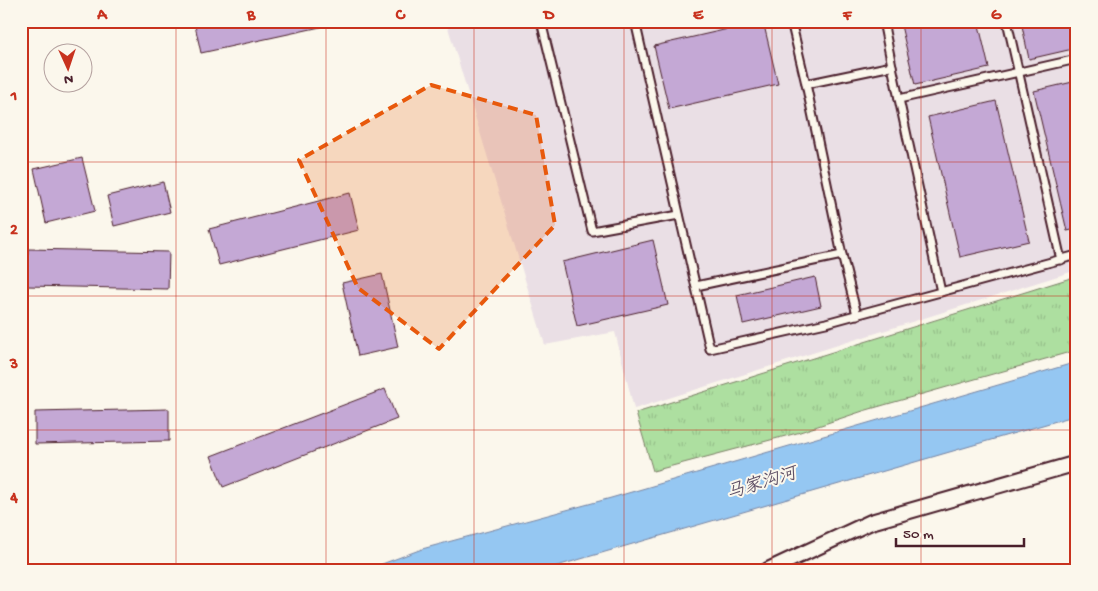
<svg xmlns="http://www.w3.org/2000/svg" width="1098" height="591" viewBox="0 0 1098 591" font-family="'Gochi Hand','LXGW WenKai TC',sans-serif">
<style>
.built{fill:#eadfe5}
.park{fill:url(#park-tufts);stroke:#7c7f66}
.water{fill:#95c7f2;stroke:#7784a2}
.building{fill:#c4a8d5;stroke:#4a1f2b}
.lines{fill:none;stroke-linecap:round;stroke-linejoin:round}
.service-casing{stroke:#4a1f2b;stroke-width:11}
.minor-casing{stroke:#4a1f2b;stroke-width:18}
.service{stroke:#fbf7ec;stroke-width:7}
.minor{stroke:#fbf7ec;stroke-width:14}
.marked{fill:#e8590c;fill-opacity:0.2;stroke:#e8590c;stroke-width:4;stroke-dasharray:10 6;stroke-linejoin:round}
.grid{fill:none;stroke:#c8321e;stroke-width:1;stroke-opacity:0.55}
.labels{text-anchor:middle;stroke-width:4;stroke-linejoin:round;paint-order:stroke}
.water-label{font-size:18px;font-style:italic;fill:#605167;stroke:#fbf7ec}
.neatline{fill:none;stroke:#c8321e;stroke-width:2}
.grid-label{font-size:16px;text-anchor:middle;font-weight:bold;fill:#c8321e}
</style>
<defs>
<pattern id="park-tufts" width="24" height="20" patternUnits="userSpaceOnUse" patternTransform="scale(1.25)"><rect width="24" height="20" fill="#addfa0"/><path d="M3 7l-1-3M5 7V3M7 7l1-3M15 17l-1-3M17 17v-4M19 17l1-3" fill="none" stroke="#96bf8a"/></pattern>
</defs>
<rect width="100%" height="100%" fill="#fbf7ec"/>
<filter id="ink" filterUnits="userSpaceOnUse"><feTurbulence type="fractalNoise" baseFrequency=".02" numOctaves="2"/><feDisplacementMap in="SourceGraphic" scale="10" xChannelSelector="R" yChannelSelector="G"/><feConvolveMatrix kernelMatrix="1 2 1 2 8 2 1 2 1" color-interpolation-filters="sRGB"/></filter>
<g filter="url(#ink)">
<polygon class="built" points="446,21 1077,21 1077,270 634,409 615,332 545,345"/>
<polygon class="park" points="1077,276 1077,350 863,411 797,433 653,471 636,413"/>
<polygon class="water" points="1077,362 1077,415 543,570 375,570 382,564 422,549 611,498"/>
<g class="building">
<polygon points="194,21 324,21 325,26 201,53"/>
<polygon points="763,21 778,84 669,109 654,46"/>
<polygon points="900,21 978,21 989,68 915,85"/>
<polygon points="1021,21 1077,21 1077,48 1029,59"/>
<polygon points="1077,81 1077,229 1067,231 1034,91"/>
<polygon points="996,101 1029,241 960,257 928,117"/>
<polygon points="82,158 95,211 46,223 34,169"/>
<polygon points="163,182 170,212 114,226 107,196"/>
<polygon points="350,193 359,230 219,265 209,229"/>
<polygon points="653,240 668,305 577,326 562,262"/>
<polygon points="28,249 169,252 168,289 27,286"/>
<polygon points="382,274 398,347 358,356 342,283"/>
<polygon points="815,277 821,306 743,324 737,295"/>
<polygon points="385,389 397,419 223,487 211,456"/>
<polygon points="169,409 169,441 35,444 35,412"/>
</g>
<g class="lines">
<g class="service-casing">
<g id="service">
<polyline points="541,21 592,231 679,215"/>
<polyline points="635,21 710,349 826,323 1077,255"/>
<polyline points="791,21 806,84 892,66 899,99 1077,59"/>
<polyline points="883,21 892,66"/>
<polyline points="1007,21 1061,260"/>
<polyline points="899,99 941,292"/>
<polyline points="842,255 857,315"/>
<polyline points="696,286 842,255 806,84"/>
</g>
</g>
<g class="minor-casing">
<polyline id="minor" points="768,570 871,522 1077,463"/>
</g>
<use href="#service" class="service"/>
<use href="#minor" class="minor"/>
</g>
</g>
<path class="marked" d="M431,85l105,30 19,110 -116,124 -81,-61 -59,-128z"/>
<path class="grid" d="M176,21v549M326,21v549M474,21v549M624,21v549M772,21v549M921,21v549M21,162h1056M21,296h1056M21,430h1056"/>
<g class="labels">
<g class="water-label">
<text transform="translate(761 482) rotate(-17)" y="6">马家沟河</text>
</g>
</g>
<rect width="1098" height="591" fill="none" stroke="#fbf7ec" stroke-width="55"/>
<g transform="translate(68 68) rotate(177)"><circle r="24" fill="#fbf7ec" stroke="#b4a19f"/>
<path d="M0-4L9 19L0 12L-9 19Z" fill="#c8321e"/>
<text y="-8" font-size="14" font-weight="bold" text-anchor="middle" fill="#4a1f2b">N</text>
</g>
<path d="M896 538v8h128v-8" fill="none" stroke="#4a1f2b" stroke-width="2.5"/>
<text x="903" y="538" font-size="15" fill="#4a1f2b" stroke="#fbf7ec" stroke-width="4" paint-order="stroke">50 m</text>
<rect x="28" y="28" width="1042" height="536" class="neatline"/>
<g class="grid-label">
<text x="102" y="19">A</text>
<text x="251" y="19">B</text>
<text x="400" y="19">C</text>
<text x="549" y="19">D</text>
<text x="698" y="19">E</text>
<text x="847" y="19">F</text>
<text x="996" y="19">G</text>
<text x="14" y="100">1</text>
<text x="14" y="234">2</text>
<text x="14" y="368">3</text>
<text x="14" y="502">4</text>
</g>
</svg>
